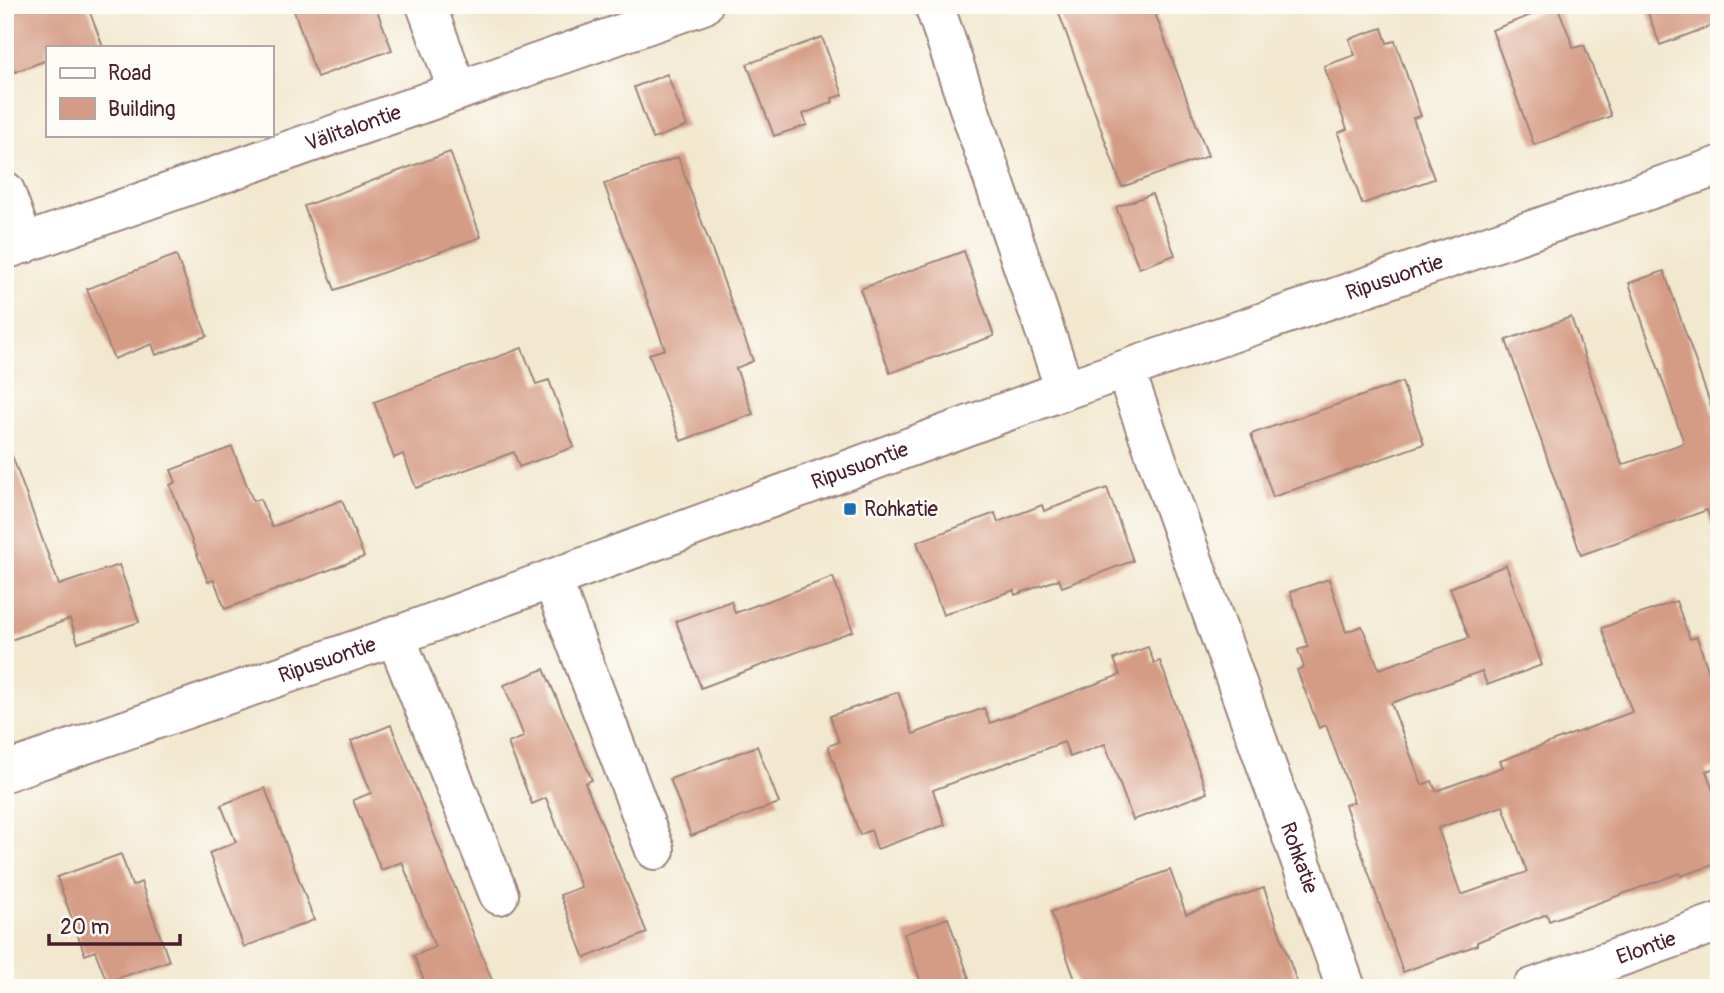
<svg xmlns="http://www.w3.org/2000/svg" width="1724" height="993" viewBox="0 0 1724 993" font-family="Pangolin,sans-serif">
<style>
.building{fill:#d59c85;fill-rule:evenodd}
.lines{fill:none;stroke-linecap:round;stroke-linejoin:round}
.minor-casing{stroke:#9e847d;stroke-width:42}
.minor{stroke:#fff;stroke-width:38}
.poi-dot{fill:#1f6fb2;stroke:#fdfcf7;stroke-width:2.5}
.labels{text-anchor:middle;stroke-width:5;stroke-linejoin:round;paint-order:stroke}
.street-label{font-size:21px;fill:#4a1f2b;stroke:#fdfcf7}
.poi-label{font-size:21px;fill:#4a1f2b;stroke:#fdfcf7;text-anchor:start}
</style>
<rect width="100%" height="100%" fill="#fdfcf7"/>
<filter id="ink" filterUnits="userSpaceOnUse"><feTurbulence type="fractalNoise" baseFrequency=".0143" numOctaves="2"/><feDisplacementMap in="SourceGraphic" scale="14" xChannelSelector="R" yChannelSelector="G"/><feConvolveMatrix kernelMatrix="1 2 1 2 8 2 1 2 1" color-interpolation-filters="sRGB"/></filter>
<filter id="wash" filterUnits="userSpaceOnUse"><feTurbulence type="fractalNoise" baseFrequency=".00686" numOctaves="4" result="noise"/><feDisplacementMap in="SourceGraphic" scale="28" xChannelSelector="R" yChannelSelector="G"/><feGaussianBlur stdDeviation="1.57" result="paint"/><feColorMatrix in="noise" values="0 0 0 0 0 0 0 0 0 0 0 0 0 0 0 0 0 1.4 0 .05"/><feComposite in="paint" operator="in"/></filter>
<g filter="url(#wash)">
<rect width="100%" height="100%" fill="#f2e8cf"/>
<g id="blocks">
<g class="building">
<polygon points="5,5 87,5 103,47 47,47 47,60 15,72 5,48"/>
<polygon points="292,5 375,5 392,50 317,77"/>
<polygon points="1056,5 1152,5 1208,156 1122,187"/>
<polygon points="1557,5 1574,48 1584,45 1611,116 1534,145 1492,30"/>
<polygon points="1645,5 1719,5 1719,23 1660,45"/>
<polygon points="1382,28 1387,43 1395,41 1421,116 1413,118 1434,179 1362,204 1338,133 1347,129 1324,66 1355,55 1349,39"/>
<polygon points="822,37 843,95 832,98 833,102 803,114 807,125 774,136 747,64"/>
<polygon points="667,74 687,126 653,139 634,87"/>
<polygon points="450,152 481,237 335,290 304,206"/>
<polygon points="678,157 753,361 736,368 753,414 681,441 649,354 665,349 604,184"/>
<polygon points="1152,194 1175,255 1139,268 1116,207"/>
<polygon points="964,251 994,336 890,373 860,289"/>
<polygon points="176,255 207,336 156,355 152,344 114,359 87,289"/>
<polygon points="1664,271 1719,429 1719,525 1713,526 1707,510 1581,555 1506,340 1571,317 1622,465 1684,443 1629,283"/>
<polygon points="522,348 536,384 549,380 574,447 519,467 514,452 416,488 403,454 394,458 374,402"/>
<polygon points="1402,382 1424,444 1273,497 1251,434"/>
<polygon points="232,447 253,501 260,499 272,527 342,500 364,557 225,609 214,580 208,582 170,485 176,482 171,470"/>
<polygon points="5,450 10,450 59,585 119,565 139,622 78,643 70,619 5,642"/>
<polygon points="1107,488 1133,561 1062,587 1059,579 1015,595 1014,590 943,615 917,542 995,513 998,522 1042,505 1044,511"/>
<path d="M1506,565l36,100 -55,20 -5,-14 -91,32 31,82 10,-4 4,10 67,-24 -3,-6 132,-49 -30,-84 74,-27 14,38 7,-2 22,66v64l-13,4 13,36v56l-38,13 -1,-3 -131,48 -2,-7 -70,28v3l-74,27 -58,-167 9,-3 -28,-77 -7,3 -22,-58 7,-3 -6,-17 10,-3 -18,-55 39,-13 17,53 16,-6 17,43 90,-31 -19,-50zM1503,806l24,66 -66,23 -23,-67z"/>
<polygon points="833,577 853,631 701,688 676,621 731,601 735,613"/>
<polygon points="1148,647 1154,663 1160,661 1207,793 1133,820 1105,744 1070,757 1064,742 933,790 945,825 877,849 871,830 860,835 828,746 839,742 830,716 898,692 913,734 984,708 990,723 1120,675 1114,659"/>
<polygon points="544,669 592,780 585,783 647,933 585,958 560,895 581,887 546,798 532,804 508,743 524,737 504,685"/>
<polygon points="391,725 473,933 495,988 427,988 414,956 435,947 402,862 381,870 353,800 371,793 351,741"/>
<polygon points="757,746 779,803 691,836 670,779"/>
<polygon points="265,788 314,920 244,947 209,853 236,842 221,805"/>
<polygon points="121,854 132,886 141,882 169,961 107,982 95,951 85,955 57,877"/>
<polygon points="1170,870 1186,914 1264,888 1299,988 1078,988 1051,912"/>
<polygon points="948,918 969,978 941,988 923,988 904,934"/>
</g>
</g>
</g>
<g filter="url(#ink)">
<use href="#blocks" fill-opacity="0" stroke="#9e847d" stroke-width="2"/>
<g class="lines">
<g class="minor-casing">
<g id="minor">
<polyline points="426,5 458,91"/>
<polyline points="934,5 1065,390"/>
<polyline points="5,191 24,244"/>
<path id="s1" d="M5,250l698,-245"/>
<path id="s2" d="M1125,370l221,618"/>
<polyline points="552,579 655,850"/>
<polyline points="395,635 499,895"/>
<path id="s3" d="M5,772l402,-140 658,-242 654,-224"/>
<path id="s4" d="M1532,988l187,-66"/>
</g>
</g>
<use href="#minor" class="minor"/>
</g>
</g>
<rect class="poi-dot" x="843" y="502" width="14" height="14" rx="3.5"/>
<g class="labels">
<g class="street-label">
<text dy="7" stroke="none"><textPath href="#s1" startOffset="369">Välitalontie</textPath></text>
<text dy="7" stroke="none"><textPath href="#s3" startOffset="1475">Ripusuontie</textPath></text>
<text dy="7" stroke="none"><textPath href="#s3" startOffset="908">Ripusuontie</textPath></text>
<text dy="7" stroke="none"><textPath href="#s3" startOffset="341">Ripusuontie</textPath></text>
<text dy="7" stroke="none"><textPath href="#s2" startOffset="518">Rohkatie</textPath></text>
<text dy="7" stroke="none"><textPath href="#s4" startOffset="121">Elontie</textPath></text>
</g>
<g class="poi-label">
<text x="864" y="516">Rohkatie</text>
</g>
</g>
<rect width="1724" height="993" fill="none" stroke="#fdfcf7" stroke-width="28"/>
<rect x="46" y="46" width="228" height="91" fill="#fdfcf7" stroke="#b5a4a5" stroke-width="2"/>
<rect x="60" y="68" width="35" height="10" fill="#ffffff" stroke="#b5a4a5" stroke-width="2"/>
<text x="108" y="80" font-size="21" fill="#4a1f2b">Road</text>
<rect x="60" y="98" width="35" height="21" fill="#d59c85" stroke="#b5a4a5" stroke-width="2"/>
<text x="108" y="116" font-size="21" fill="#4a1f2b">Building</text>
<path d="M49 934v10h131v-10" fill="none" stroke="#4a1f2b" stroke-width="3.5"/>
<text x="60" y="934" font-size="21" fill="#4a1f2b" stroke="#fdfcf7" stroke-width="5" paint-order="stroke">20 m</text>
</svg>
